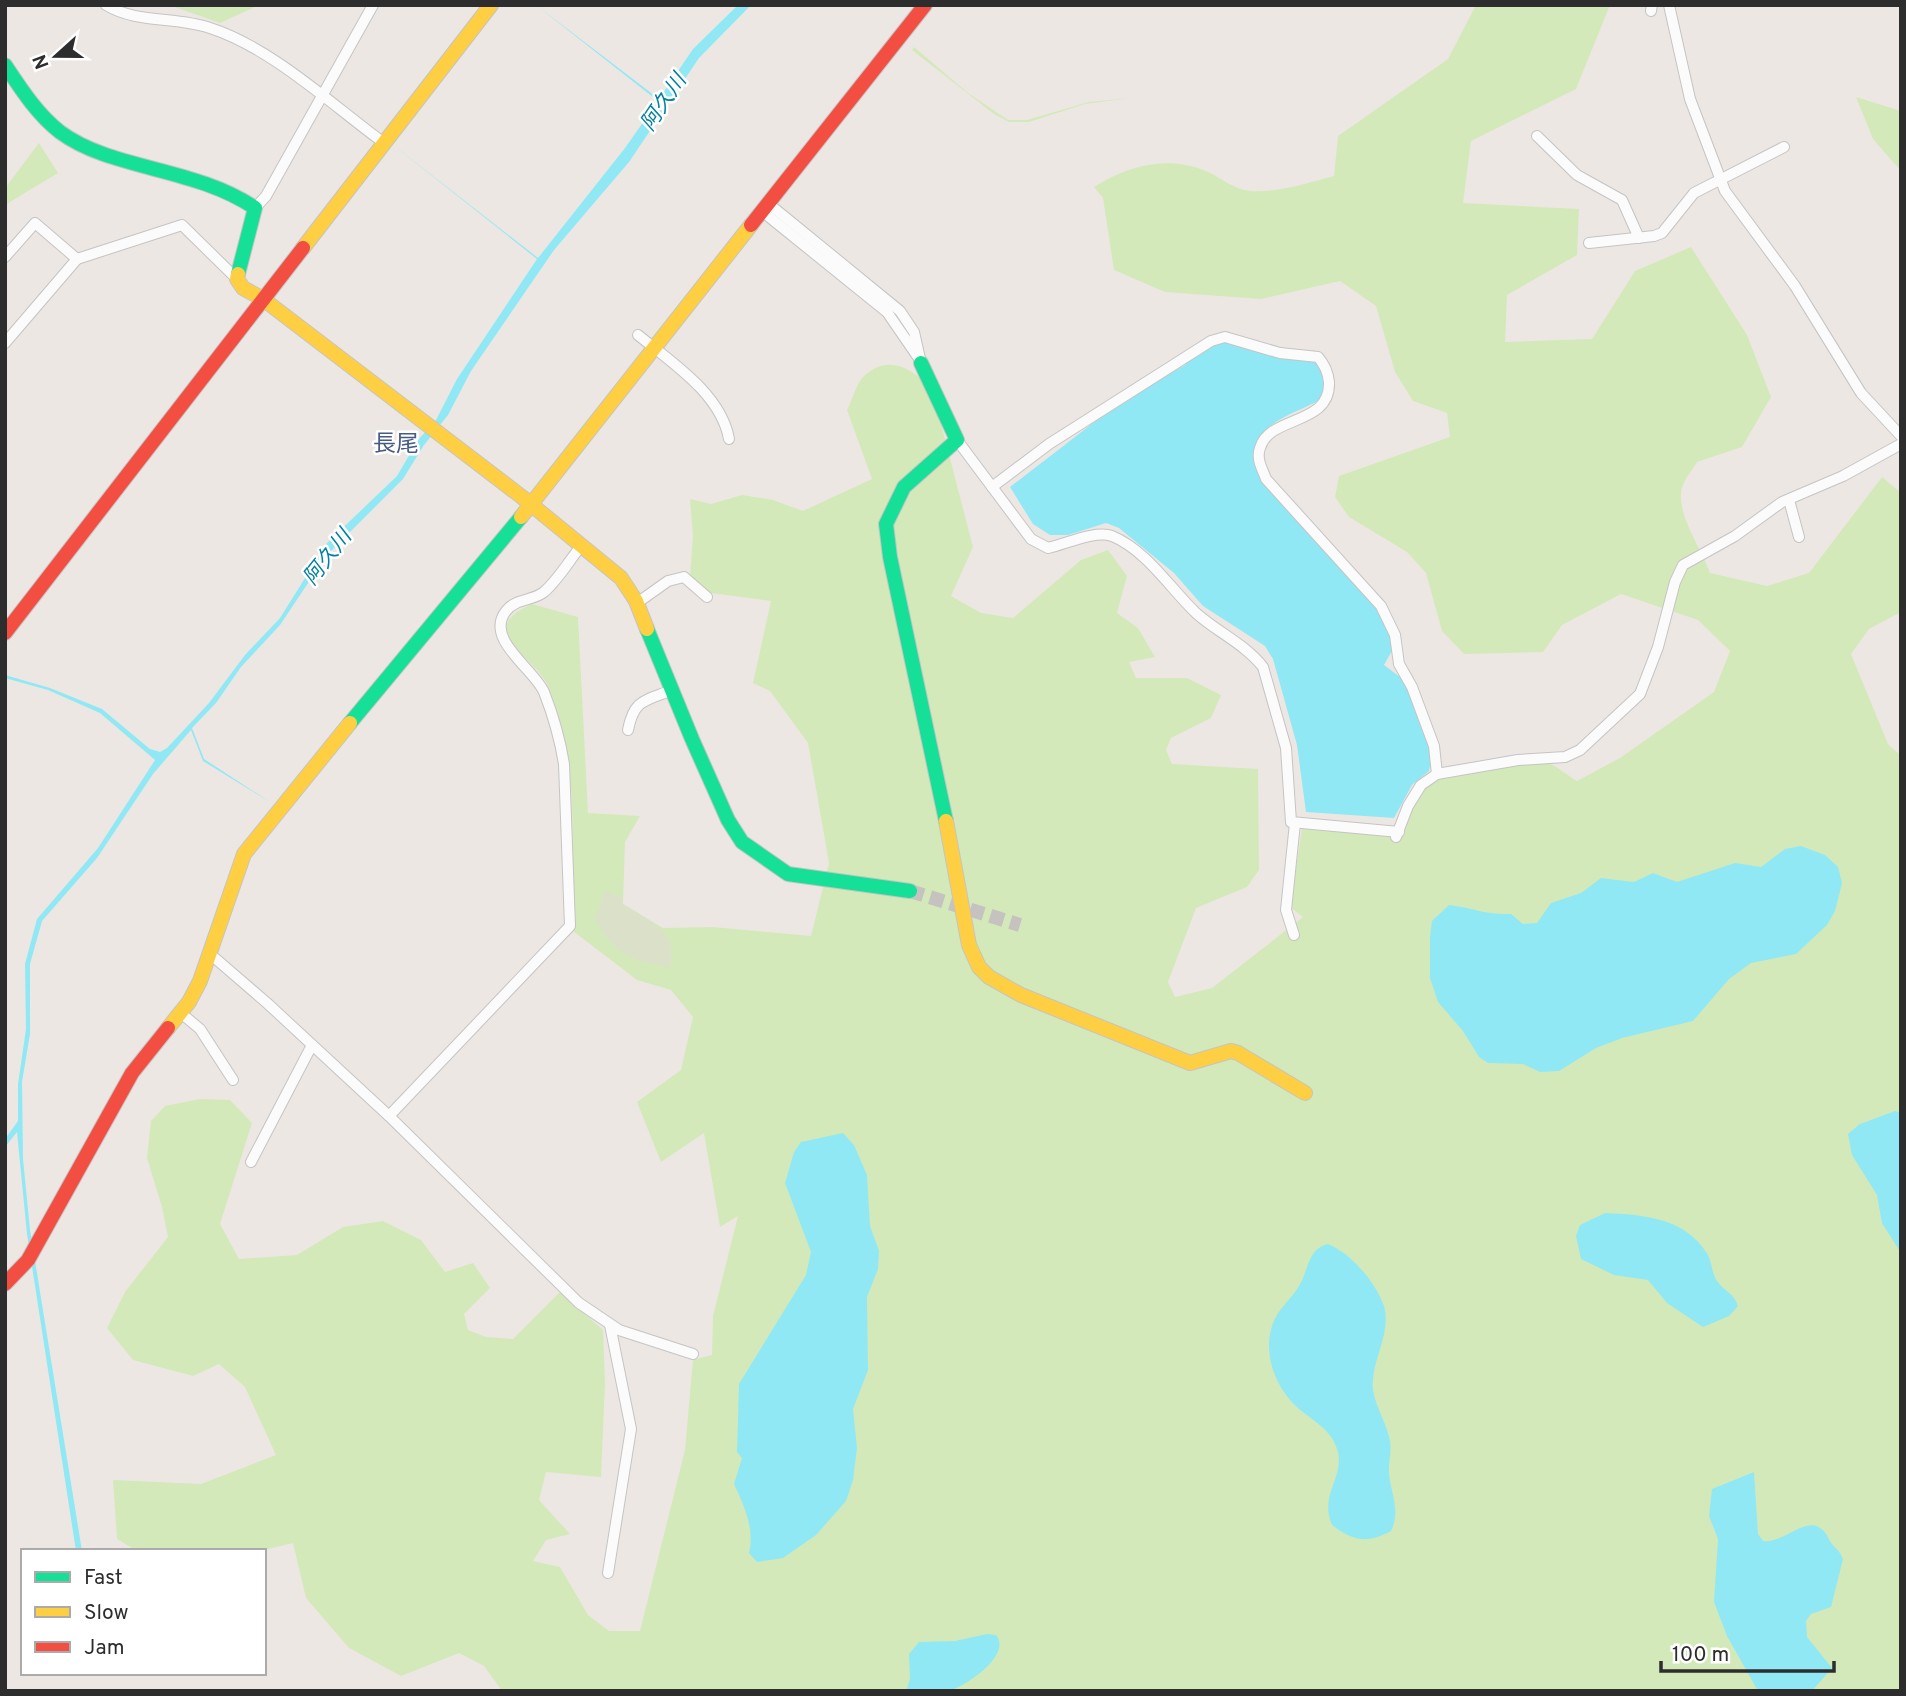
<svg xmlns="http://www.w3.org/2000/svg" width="1906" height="1696" viewBox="0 0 1906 1696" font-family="Overpass,'Noto Sans JP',sans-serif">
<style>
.green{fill:#d4e9b9}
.cemetery{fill:#dbe1c9}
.water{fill:#90e8f4}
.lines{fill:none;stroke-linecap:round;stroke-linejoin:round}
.secondary-tunnel{stroke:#c6c2bf;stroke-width:14;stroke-dasharray:14 7;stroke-linecap:butt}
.street-casing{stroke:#c5c4c4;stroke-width:12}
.fast-casing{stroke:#c5c4c4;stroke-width:16}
.slow-casing{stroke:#c5c4c4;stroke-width:16}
.jam-casing{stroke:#c5c4c4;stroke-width:16}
.street{stroke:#fcfbfb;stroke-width:10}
.fast{stroke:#16e098;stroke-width:14}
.slow{stroke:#ffcf43;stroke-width:14}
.jam{stroke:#f24e42;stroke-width:14}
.labels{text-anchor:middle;stroke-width:5;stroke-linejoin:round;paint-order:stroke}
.water-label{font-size:21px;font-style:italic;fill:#02809f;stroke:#fff}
.quarter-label{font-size:23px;fill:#485b84;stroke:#fff}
</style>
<rect width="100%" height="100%" fill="#ece7e3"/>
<g class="green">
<polygon points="169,5 259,5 220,23"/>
<path d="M1476,5h134l-34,84 -105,52 -8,62 116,6 -2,46 -70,40 -2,47 87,-3 43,-68 56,-24 56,88 24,62 -29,50 -45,15c-4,7 -11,15 -14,23 -10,25 19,64 27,88l57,13 42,-13 73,-96 19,16v119l-32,17 -18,25 37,90 13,12v935h-1399l-18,-25 -25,-13 -58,23 -52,-28 -43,-50 -13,-55 -33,8h-123l-20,-12 -4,-59 88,4 75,-29 -31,-68 -26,-23 -26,12 -60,-16 -26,-32 18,-36 43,-55 -6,-30 -15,-49 4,-37 14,-15 35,-7 30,1 22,23 -32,101 19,35 58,-4 46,-28 40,-6 38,19 24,32 28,-9 17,25 -26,26 4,16 18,7 27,2 47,-47 43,38 2,54 -4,93 -55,-5 -7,28 31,34 -24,6 -13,21 27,6 28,48 21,16h31l45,-181 8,-90 19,-5 1,-39 25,-100 -18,11 -16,-94 -43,29 -24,-60 44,-32 12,-53 -22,-27 -34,-10 -64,-49c-2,-68 6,-156 -16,-219 -3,-10 -6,-21 -11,-30 -17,-29 -73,-52 -14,-78l46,13 10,196 52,3 -15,26 -2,62 40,24 50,-1 98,9 18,-73 -21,-120 -38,-52 -17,-8 18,-82 -82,-11 4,-54 -3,-37 21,5 31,-9 31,5 30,11 69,-32 -25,-69c5,-10 10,-28 18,-35 25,-22 49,-5 67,14l41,158 -22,49 30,17 32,5 68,-58 27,-10 19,26 -10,37 21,15 17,29 -26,5 7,16h51l34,17 -10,23 -40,20 -5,12 6,14 86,5 1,101 -12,17 -51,21 -28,74 7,15 37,-9 91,-71 -13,-10 12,-78 101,8c4,-16 11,-42 25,-53 12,-10 100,-25 116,-22 11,2 24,14 33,19l43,-23 94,-66 16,-41 -32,-31 -77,-26 -59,31 -19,27 -79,2 -22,-23 -16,-58 -19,-21 -58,-35 -14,-20 4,-21 111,-39 -3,-24 -34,-12 -18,-29 -19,-66 -36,-25 -79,18 -96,-7 -51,-22 -11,-72 -9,-11c34,-22 74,-32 112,-16 14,6 29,19 44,20 27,2 58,-8 84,-15l4,-40 110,-77z"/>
<polygon points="914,47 968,93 1008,120 1027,120 1089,102 1131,98 1085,104 1029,122 1009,122 994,114 912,50"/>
<polygon points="1856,97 1901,111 1901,171 1873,139"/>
<polygon points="39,143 58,173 5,205 5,188"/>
</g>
<path class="cemetery" d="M605,891l18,7v6c24,15 57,29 47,63 -36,-4 -59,-15 -75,-49z"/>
<g class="water">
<polygon points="536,5 659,99 693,49 738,5 751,5 699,58 629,162 554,250 471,371 448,415 424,445 403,479 326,556 280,625 241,667 216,703 192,728 204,759 270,802 203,761 191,730 153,774 97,858 42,921 30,964 30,1034 22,1082 23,1159 30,1230 82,1551 76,1551 27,1234 17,1132 5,1147 5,1139 18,1121 18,1084 26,1029 25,964 37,919 98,848 155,760 100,713 48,690 5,678 5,675 50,688 102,709 150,749 160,752 167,748 209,703 245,655 280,618 327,543 397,476 418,440 436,420 457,379 537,259 392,144 538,258 625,148 658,101"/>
<path d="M1225,337l83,22 12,6 6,17 -4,17c-29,16 -77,26 -66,68l133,156 4,26 -9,16 20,15 25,64 2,17 -2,10 -17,14 -18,33 -88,-6 -9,-67 -24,-86 -8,-13 -62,-40 -29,-33 -55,-45 -13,-5 -38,12h-18l-17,-11 -23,-37 109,-84 66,-38 8,-13z"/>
<path d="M1801,846l24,9 13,12 4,16 -7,28 -8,14 -31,29 -45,9 -22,16 -36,42 -71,17 -26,10 -37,23 -19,1 -17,-8 -35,-1 -9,-6 -16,-26 -25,-29 -8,-24v-42l2,-15 17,-16c24,3 36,10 62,9l12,10 14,-1 14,-20 30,-10 20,-15 33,4 19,-9 24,9 58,-19 26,4 24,-18z"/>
<polygon points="1895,1111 1901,1113 1901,1253 1882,1223 1877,1195 1852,1155 1848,1134 1860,1124"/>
<path d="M843,1133l11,12 13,30 3,51 9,25 -1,18 -11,28 1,73 -15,39 4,39 -4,32 -7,21 -30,34 -33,23 -26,4 -8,-9c6,-23 -5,-48 -15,-69l8,-26 -5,-6 2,-68 67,-109 5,-23 -26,-69 9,-31 7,-10z"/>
<path d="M1605,1213c39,2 80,4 103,42 4,8 4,19 9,26 7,10 17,12 21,25l-9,10 -26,11 -36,-24 -19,-23 -34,-5 -33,-16 -5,-23 4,-11z"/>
<path d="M1328,1244c23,9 48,39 56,62 8,29 -14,55 -11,84 3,18 14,34 17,51 2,11 -2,22 -1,32 2,22 12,37 2,58 -24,13 -38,10 -59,-6 -13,-30 12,-47 6,-73 -5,-20 -20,-28 -35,-40 -25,-19 -41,-55 -31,-86 5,-17 19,-26 27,-40 10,-16 8,-37 29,-42z"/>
<path d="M1754,1472l4,62 5,7c25,3 50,-37 67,0 4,7 10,9 13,18l-12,48 -20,7 -5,7 1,16 25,31 -20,23h-54l-31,-55 -13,-34 4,-63 -9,-23 3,-27z"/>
<path d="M987,1634l9,1c16,20 -28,49 -44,55 -12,5 -33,1 -46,1l4,-12 -1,-25 10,-12 36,-1z"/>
</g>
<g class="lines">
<polyline class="secondary-tunnel" points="910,891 1020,925"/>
<g class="street-casing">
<g id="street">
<path d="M106,5c31,19 71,11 104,23 62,20 122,77 174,115"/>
<polyline points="1669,5 1690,99 1725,191 1795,286 1861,393 1901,436"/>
<polyline points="1651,11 1652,5"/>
<polyline points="1537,136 1577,175 1622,200 1639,238"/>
<polyline points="769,204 900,311 914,332 921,363"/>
<polyline points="255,208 266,196 373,5"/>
<polyline points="763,212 887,312 920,360"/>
<polyline points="1589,243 1654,236 1662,233 1694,193 1784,147"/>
<polyline points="5,257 35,223 77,259 182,225 237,279"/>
<path d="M638,335c33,27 83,59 91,104"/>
<polyline points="5,343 77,259"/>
<path d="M957,440l74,99 17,9c18,-4 47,-18 64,-12 34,14 58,52 84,77 21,19 49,31 67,54l23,81 5,74 108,10"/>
<path d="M992,487l57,-43 162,-103 14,-4 55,16 38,4c7,8 10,15 11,25 2,44 -60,33 -69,66 -4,11 2,20 6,31l115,127 14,29 4,29 13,23 22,59 3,28"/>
<polyline points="1789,500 1799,537"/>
<polyline points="637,603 668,581 684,577 707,597"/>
<path d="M628,730c6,-31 17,-29 44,-40"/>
<polyline points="1396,837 1408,806 1421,785 1437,774 1518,760 1565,757 1580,750 1640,694 1658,647 1675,582 1683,565 1735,536 1782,502 1843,476 1901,444"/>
<polyline points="1294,935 1286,910 1295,823"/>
<polyline points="209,953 267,1003 389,1116 579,1303 619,1330 693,1354"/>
<polyline points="182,1014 200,1029 233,1080"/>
<path d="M389,1116l181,-190 -6,-162c-4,-25 -11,-49 -20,-72 -10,-23 -60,-53 -38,-81 10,-13 27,-10 38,-19 14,-12 25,-31 37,-46"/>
<polyline points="251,1162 312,1045"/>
<polyline points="608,1573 631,1429 610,1325"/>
</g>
</g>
<g class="fast-casing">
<g id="fast">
<path d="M5,65c16,24 32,49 55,67 51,38 135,35 195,76l-17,66"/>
<polyline points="921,363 957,440 904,487 886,524 890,557 946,821"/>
<polyline points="647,629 692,739 728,820 742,842 788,874 910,891"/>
<polyline points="350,723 521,517"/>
</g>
</g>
<g class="slow-casing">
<g id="slow">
<polyline points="303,248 491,5"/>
<polyline points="238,274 237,279 243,288 263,299 522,497 621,578 636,601 647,629"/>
<polyline points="521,517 751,225"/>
<polyline points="946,821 969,945 979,967 989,977 1021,995 1190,1063 1231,1051 1238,1053 1305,1093"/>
<polyline points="168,1028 189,1002 200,981 244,854 350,723"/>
</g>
</g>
<g class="jam-casing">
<g id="jam">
<polyline points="751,225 925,5"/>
<polyline points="5,633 303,248"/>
<polyline points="5,1284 28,1260 132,1073 168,1028"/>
</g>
</g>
<use href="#street" class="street"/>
<use href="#fast" class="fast"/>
<use href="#slow" class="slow"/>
<use href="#jam" class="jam"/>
</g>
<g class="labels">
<g class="water-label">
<text transform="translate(663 102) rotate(-56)" y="7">阿久川</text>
<text transform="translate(327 557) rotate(-52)" y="7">阿久川</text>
</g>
<g class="quarter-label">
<text x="396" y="451">長尾</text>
</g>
</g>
<rect width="1906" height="1696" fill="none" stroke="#2d2d2d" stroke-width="14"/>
<rect x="21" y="1549" width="245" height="126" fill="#ffffff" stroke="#ababab" stroke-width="2"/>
<rect x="35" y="1572" width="35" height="10" fill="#16e098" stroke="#ababab" stroke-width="2"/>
<text x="84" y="1584" font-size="21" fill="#2d2d2d">Fast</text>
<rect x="35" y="1607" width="35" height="10" fill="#ffcf43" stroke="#ababab" stroke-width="2"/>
<text x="84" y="1619" font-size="21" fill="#2d2d2d">Slow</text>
<rect x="35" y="1642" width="35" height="10" fill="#f24e42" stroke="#ababab" stroke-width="2"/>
<text x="84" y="1654" font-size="21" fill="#2d2d2d">Jam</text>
<g transform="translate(56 56) rotate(249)" stroke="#ffffff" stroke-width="5" paint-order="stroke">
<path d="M0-5L12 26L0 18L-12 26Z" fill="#2d2d2d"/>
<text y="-10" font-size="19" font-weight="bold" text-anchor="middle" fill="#2d2d2d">N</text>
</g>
<path d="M1661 1661v10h173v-10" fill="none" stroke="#2d2d2d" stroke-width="3.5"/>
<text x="1672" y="1661" font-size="21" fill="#2d2d2d" stroke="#ffffff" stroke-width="5" paint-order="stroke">100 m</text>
</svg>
